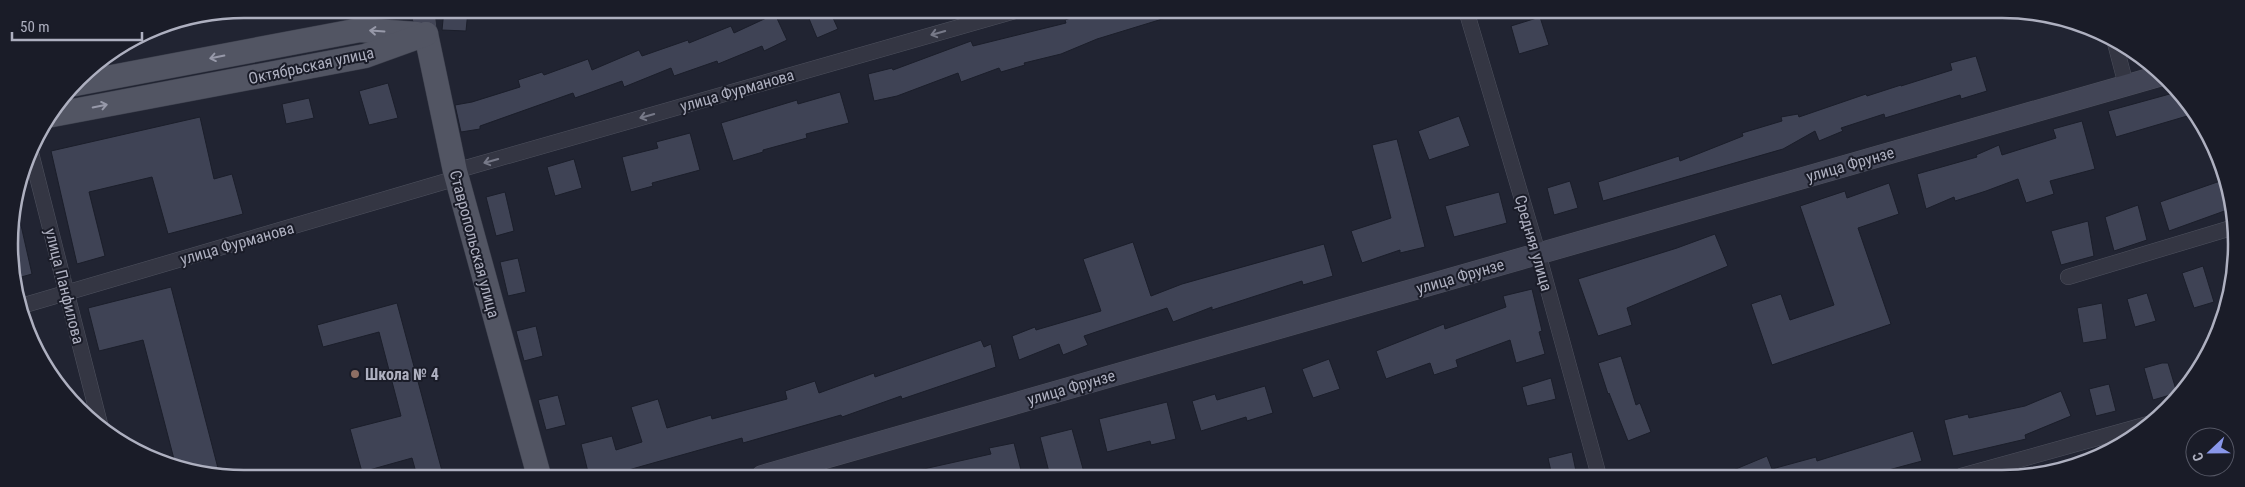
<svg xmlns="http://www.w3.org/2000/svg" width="2245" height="487" viewBox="0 0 2245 487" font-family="'Roboto Condensed',sans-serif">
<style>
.building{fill:#3f4355;stroke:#1b1e2a}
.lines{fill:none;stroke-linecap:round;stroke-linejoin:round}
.street-casing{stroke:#4e515e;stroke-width:16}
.secondary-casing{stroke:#4e515e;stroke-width:22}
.primary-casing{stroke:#3d404d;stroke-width:25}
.street{stroke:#343643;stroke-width:15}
.secondary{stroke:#424556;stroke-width:21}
.primary{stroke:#525563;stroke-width:24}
.oneway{stroke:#9799a9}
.oneway2{stroke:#777988}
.education-dot{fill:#8d6e63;stroke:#1a1c28;stroke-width:2}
.labels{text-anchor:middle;stroke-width:4;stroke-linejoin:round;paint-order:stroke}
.street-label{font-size:16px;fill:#aeb0c0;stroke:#1a1c28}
.poi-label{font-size:16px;font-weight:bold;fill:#aeb0c0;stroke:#1a1c28;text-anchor:start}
.rim{fill:none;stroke:#aeb0c0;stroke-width:2.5}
</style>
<rect width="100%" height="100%" fill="#212432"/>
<g class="building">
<polygon points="805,9 829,9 838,29 817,38"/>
<polygon points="444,10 468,11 466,31 442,30"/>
<polygon points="1093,10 1182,10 1182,13 1097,39 1061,54 1024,63 1025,65 1001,72 999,68 961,82 958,73 897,96 874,101 868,74 892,68 893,70 971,41 973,46 1066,23 1065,20"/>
<polygon points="775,14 787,40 764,51 762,46 718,64 717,61 674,76 671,68 624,87 622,81 575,98 573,93 480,126 480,129 461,132 455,105 472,102 520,87 518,80 542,72 544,75 588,59 592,70 639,50 642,56 688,40 689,43 731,26 734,33"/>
<polygon points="1540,17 1549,45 1519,54 1511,26"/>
<polygon points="1976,56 1987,91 1961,99 1960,95 1885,118 1884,114 1841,128 1843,131 1819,141 1815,131 1783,149 1603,201 1598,182 1679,156 1680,161 1743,136 1742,133 1782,121 1781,117 1798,114 1799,117 1866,94 1867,96 1901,85 1901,86 1952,70 1950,63"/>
<polygon points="388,83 398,118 369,125 359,91"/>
<polygon points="840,92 849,123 806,134 807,138 763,150 763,152 733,161 721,123 797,100 798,104"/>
<polygon points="2177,92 2188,101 2194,114 2116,137 2108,111"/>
<polygon points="309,98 314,118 286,124 282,104"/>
<polygon points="1459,116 1470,146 1429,160 1418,131"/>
<polygon points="200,117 214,179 232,174 243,214 168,234 152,177 89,192 105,256 77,264 51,151"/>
<polygon points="2082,121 2095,169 2050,181 2054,194 2026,203 2018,179 1986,191 1955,201 1954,197 1926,209 1917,174 1977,157 1976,155 1999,145 2002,155 2056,138 2053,129"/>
<polygon points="690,133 700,170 652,183 653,186 631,192 622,157 658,148 656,142"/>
<polygon points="1397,139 1425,247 1400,253 1400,250 1362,263 1351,231 1391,218 1372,145"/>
<polygon points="574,159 582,188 555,196 547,167"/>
<polygon points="2226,179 2230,209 2169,231 2160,202"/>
<polygon points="1570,181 1578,208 1554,215 1547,188"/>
<polygon points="1889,183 1899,214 1858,228 1891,324 1772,365 1751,304 1781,294 1790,320 1834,305 1800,206 1845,191 1847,198"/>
<polygon points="505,192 514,231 496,236 486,197"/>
<polygon points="1499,192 1507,223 1454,237 1445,206"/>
<polygon points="16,203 32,274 14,279 9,228"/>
<polygon points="2138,205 2147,240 2114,251 2105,217"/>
<polygon points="2088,221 2094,256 2061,265 2051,231"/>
<polygon points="1715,234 1728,266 1627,308 1632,325 1598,336 1578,279 1677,248"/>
<polygon points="1133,242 1151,296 1182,284 1324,244 1333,276 1303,285 1302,281 1212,310 1212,307 1173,322 1167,308 1084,336 1088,345 1063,355 1059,344 1019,360 1012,336 1035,327 1036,330 1101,311 1083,259"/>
<polygon points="518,258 526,292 508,296 500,262"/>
<polygon points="2203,266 2214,302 2194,308 2182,273"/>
<polygon points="171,287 220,476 213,476 175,463 143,340 99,351 88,308"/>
<polygon points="1532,289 1542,331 1539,332 1545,354 1516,363 1510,340 1456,360 1458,367 1434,375 1430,363 1386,379 1376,351 1444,324 1445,329 1506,307 1503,296"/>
<polygon points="2147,293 2156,321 2135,327 2127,299"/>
<polygon points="397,303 442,471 422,476 417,476 412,458 362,472 350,429 401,416 379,332 323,347 317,325"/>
<polygon points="2102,303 2107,339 2083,343 2077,308"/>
<polygon points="536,326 543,356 524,361 516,331"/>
<polygon points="981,340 984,347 991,344 996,367 902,399 901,396 842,417 841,415 743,443 742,438 607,476 589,476 581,444 612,436 616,450 642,442 631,407 658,399 667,428 711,415 712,419 787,399 785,391 815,381 819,393 874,373 875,377"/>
<polygon points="1621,356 1636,405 1640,403 1651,432 1628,441 1609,393 1608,394 1598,363"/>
<polygon points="1329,359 1340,389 1313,398 1302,369"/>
<polygon points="2162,363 2168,363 2177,393 2153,400 2144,368"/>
<polygon points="1551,378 1556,399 1527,406 1522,387"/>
<polygon points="2109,384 2116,411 2096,416 2089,389"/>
<polygon points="1265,386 1273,413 1247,421 1246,417 1201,431 1192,401 1215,394 1217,400"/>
<polygon points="2061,391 2071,416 2025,435 2026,439 1953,456 1944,420 1968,414 1969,418 2025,406"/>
<polygon points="558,395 566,425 546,430 538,400"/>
<polygon points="1167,402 1176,439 1151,445 1150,441 1107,452 1099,419"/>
<polygon points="1072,429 1085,476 1050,476 1040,437"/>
<polygon points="1913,431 1922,461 1866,476 1719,476 1767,456 1772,469 1816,457 1817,461"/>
<polygon points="1014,443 1022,474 1014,476 920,476 919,470 991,454 989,448"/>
<polygon points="1572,452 1577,476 1552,476 1548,458"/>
</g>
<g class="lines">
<g class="street-casing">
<g id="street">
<polyline points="1466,10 1538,253 1599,476"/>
<polyline points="2114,39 2126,85"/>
<polyline points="30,149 100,424"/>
<polyline points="455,171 1019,10"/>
<polyline points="2068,277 2231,228"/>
<polyline points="18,307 457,178"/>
<polyline points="1961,476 2148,424"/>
</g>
</g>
<g class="secondary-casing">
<g id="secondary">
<polyline points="423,9 426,34"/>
<polyline points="762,476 2159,76"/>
</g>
</g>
<g class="primary-casing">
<g id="primary">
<polyline points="426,34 455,171 539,476"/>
<polyline points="75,84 360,30 417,34"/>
<polyline points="52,115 365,56 426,34"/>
</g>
</g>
<use href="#street" class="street"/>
<use href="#secondary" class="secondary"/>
<use href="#primary" class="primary"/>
</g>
<defs><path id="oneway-shaft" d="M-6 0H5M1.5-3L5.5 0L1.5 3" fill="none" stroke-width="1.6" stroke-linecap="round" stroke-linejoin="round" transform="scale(1.25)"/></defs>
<g class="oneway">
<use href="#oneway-shaft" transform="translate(377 31) rotate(-176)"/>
<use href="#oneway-shaft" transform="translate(217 57) rotate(169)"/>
<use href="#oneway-shaft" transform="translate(100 106) rotate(-11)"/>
</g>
<g class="oneway2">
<use href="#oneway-shaft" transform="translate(938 33) rotate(164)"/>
<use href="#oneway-shaft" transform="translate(647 116) rotate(164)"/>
<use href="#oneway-shaft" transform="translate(491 161) rotate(164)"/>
</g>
<circle class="education-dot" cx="355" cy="374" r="5"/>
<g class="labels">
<g class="street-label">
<text transform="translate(311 65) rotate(-12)" y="6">Октябрьская улица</text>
<text transform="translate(737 90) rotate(-16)" y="6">улица Фурманова</text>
<text transform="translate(1850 164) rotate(-16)" y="6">улица Фрунзе</text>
<text transform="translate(237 243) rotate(-16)" y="6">улица Фурманова</text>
<text transform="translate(1534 243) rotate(74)" y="6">Средняя улица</text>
<text transform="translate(475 244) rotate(75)" y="6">Ставропольская улица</text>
<text transform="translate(1460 276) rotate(-16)" y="6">улица Фрунзе</text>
<text transform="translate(65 286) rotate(76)" y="6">улица Панфилова</text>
<text transform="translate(1071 387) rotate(-16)" y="6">улица Фрунзе</text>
</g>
<g class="poi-label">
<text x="365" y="380">Школа № 4</text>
</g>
</g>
<path d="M0 0H2245V487H0ZM244 18H2002A226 226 0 0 1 2228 244V244A226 226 0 0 1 2002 470H244A226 226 0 0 1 18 244V244A226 226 0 0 1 244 18Z" fill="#1a1c28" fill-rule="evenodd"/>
<path class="rim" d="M244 18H2002A226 226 0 0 1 2228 244V244A226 226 0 0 1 2002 470H244A226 226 0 0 1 18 244V244A226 226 0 0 1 244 18Z"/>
<g transform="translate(2210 452) rotate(248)"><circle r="24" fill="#1a1c28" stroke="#555765"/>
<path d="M0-4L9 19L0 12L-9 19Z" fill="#8997ea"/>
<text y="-8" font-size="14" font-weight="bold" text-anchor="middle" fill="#aeb0c0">С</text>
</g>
<path d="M12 32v8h130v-8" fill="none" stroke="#aeb0c0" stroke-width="2.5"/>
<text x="20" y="32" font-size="15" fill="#aeb0c0" stroke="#1a1c28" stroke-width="4" paint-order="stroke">50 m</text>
</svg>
